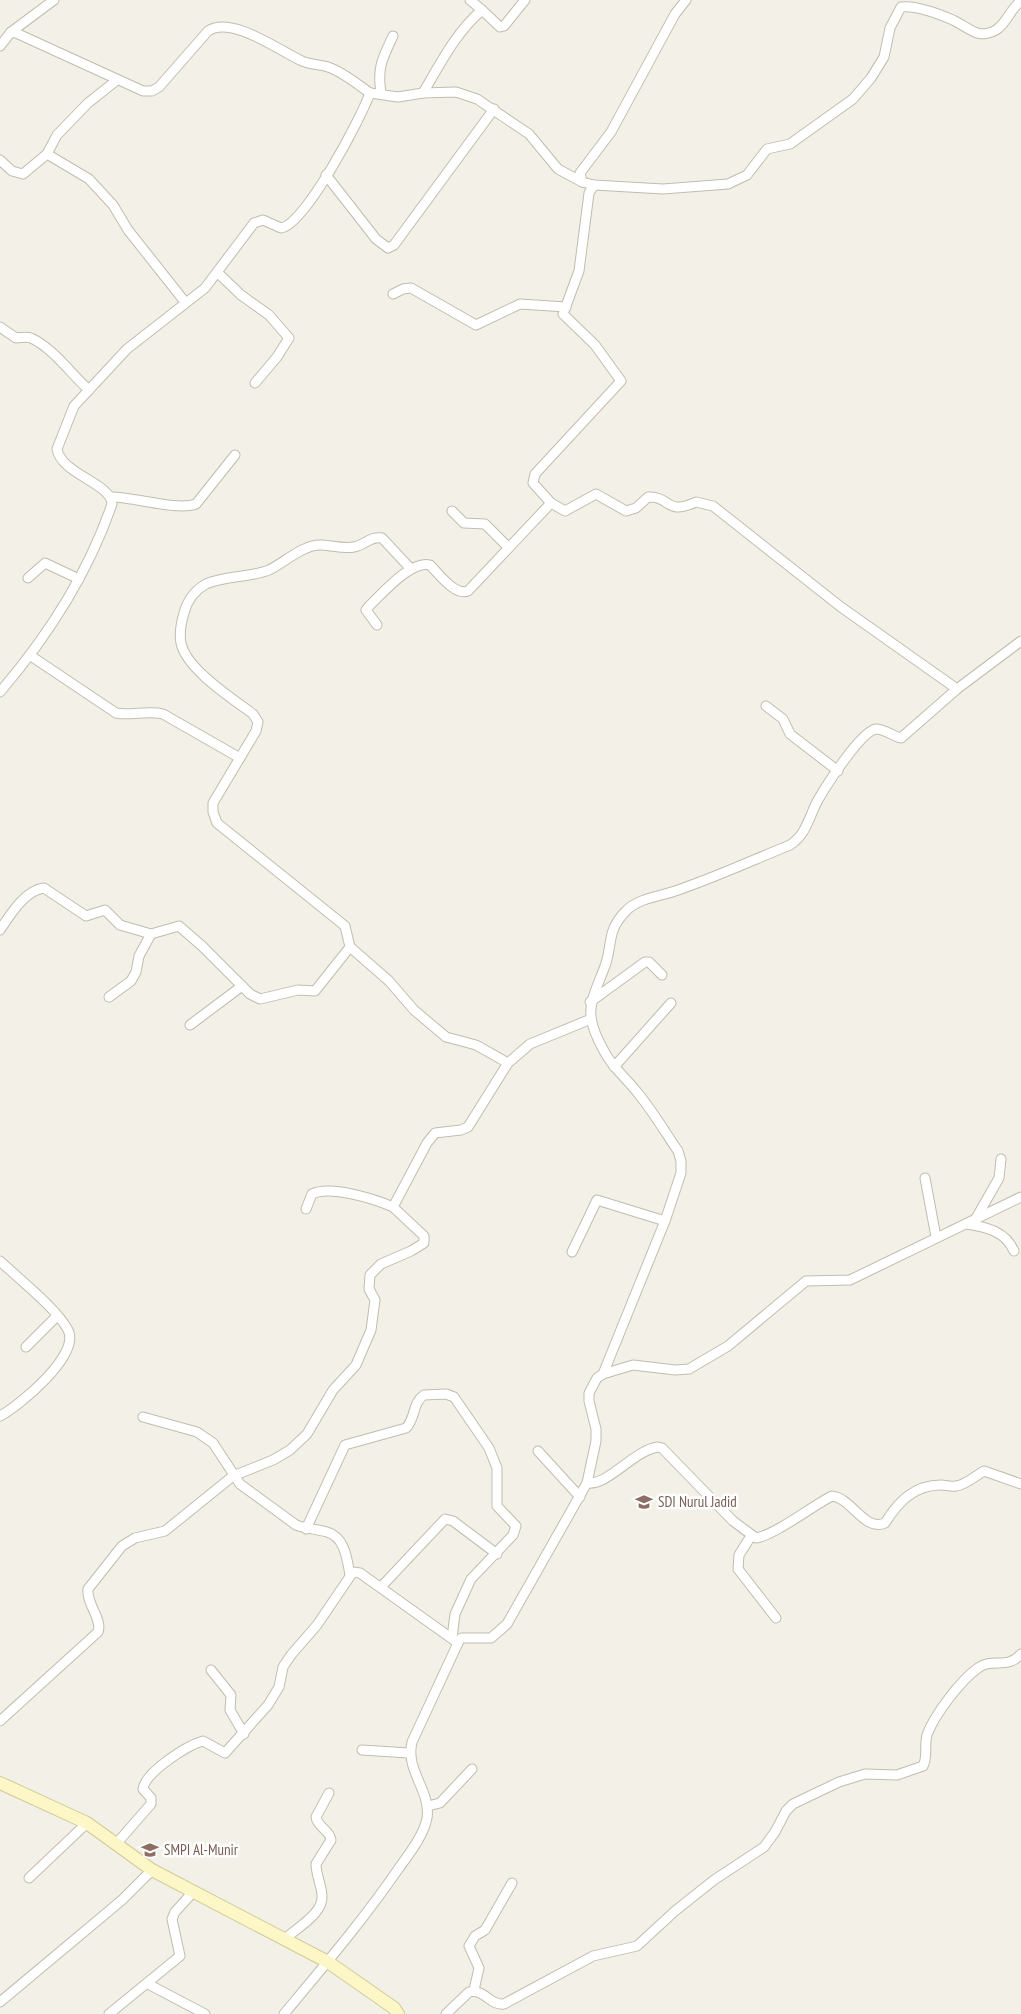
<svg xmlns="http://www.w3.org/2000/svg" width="1021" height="2014" viewBox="0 0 1021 2014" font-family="'PT Sans Narrow',sans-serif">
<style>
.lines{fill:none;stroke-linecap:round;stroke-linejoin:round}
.street-casing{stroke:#c1bdad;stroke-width:11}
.secondary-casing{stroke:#d2ca98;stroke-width:14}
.street{stroke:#fff;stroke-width:9}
.secondary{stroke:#fdf7c8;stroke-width:12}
.labels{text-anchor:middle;stroke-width:5;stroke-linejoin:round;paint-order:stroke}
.education-label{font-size:15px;fill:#785e54;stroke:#fff;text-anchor:start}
</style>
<rect width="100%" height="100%" fill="#f3f1e7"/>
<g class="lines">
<g class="street-casing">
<g id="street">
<polyline points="482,10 500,27 504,26 525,0"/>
<polyline points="11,32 54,0"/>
<path d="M0,46l11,-14 5,1 127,58h9l7,-4 49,-56c23,-16 72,20 94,30 9,4 17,3 26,6 15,5 29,17 42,26"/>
<path d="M381,93c-4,-25 1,-34 12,-57"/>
<path d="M423,93c17,-29 33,-61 59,-83l-12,-10"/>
<polyline points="47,154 57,135 88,103 117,80"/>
<polyline points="0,160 12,171 23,174 47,154 89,179 113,205 128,230 185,302"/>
<polyline points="326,175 376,239 388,248 394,245 494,109"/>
<polyline points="582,182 580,173 611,132 675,14 686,0"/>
<path d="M594,185l-5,8 -10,78 -16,43 32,31 26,36 -86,93 -2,9 18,20 14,8 31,-17 30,17 10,-3 12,-11c23,-1 17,19 48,5l17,4 128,101 116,82"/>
<polyline points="218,273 241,295 269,315 289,338 277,357 255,383"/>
<polyline points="393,294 403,289 411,288 476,325 520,304 566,307"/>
<path d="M0,327l16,11c5,0 10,-2 15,0 22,10 40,36 58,52"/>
<path d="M111,497c24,0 65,14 85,7l39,-49"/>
<polyline points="452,511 464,523 485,524 508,547"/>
<polyline points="28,578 45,563 79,579"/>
<path d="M377,625l-11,-15 3,-4c14,-13 42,-46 61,-41 9,9 25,31 38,26l83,-88"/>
<path d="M31,656l85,57c16,3 31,-3 47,1l77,44"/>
<path d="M0,692c48,-56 88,-118 112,-188 -1,-21 -51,-30 -55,-55l17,-43 53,-57 78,-61 49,-65 9,-3 18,8c24,-3 80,-110 89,-135l28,4 25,-4 33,-1 21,7 52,35 29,35 24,13 12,3 69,4 65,-5 19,-9 20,-26 23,-5 63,-45 18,-21 13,-21 6,-29 11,-21c15,-2 38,7 52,13 8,4 16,10 24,13 6,2 14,0 19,-3 11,-7 14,-21 25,-29"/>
<polyline points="766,706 783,719 790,734 838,771"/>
<path d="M0,930c10,-15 25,-40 44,-42l42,28 19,-6 15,15 31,9 28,-8 23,20 48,48 10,5 38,-9 17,1 35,-44 39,34 25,29 32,27 30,8 32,18"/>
<path d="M350,947l-5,-21 -128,-103 -4,-11v-9l43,-72 2,-9 -5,-8c-20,-15 -67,-45 -72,-71 -2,-10 0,-20 3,-30 3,-12 11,-23 22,-29 20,-9 43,-6 63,-14 16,-8 34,-25 51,-25 11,0 22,4 34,2 11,-2 16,-11 28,-9l29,31"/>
<polyline points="109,997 131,981 136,972 139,956 151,934"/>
<polyline points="590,1002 645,962 649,962 662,975"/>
<polyline points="190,1025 242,986"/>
<polyline points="614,1067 671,1003"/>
<polyline points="925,1178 936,1237"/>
<path d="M306,1209l6,-15c18,-9 63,5 81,13"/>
<polyline points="975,1220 999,1178 1001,1159"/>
<path d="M967,1224c20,3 39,8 47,27"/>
<polyline points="572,1252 597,1200 665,1221"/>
<path d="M0,1261c18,17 57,48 68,69 13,25 -49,76 -68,86"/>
<polyline points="26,1347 57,1316"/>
<polyline points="603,1374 633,1365 675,1370 689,1369 728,1346 806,1281 850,1280 1021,1197"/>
<path d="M143,1417l54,15 16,11 27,41 56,41c11,4 21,4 31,7 18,5 20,27 23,43"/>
<polyline points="538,1451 580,1497"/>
<path d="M587,1483c21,3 47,-33 71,-36l4,1 71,73 23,17c19,-3 56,-32 76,-42 20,2 32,36 53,27 13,-21 29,-38 56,-38 5,0 10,2 15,1 10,-1 19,-10 28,-15l37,13"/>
<path d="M306,1529l39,-84 61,-17c10,-10 6,-25 18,-33l22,-1 8,3 35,51 8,20v38l19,20 -3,9 -42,44 -16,35 -3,24"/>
<polyline points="751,1536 739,1555 738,1569 776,1618"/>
<polyline points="381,1587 445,1519 453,1521 497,1554"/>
<polyline points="211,1670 231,1695 230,1710 244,1734"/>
<path d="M0,1721l98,-89c5,-12 -12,-29 -10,-43l34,-43 13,-8 30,-7 68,-55 40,-16 17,-10 17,-16 26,-44 23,-25 15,-35 4,-30 -6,-11 1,-14 11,-11 30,-13 13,-8v-7l-31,-29 34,-64 8,-10 26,-3 7,-3 40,-64 22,-19 61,-25"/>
<polyline points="362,1750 409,1753"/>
<polyline points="428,1806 440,1803 472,1769"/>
<path d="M117,1843l34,-39v-6l-8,-9c2,-17 45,-44 60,-48l22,12 43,-48 11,-18 4,-20 8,-12 26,-30 36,-53 7,1 98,70"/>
<polyline points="29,1878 87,1823"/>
<path d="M286,1938c12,-11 38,-25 36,-43 -1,-11 -6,-21 -6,-31l15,-24c-1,-10 -14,-13 -15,-23l13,-24"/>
<polyline points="148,1984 205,2014"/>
<polyline points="474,1990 479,1968 469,1946 475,1936 485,1930 512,1883"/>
<polyline points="0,2002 122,1900 152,1870"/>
<polyline points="109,2014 180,1956 172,1919 175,1912 194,1891"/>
<path d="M284,2014c40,-48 80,-95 115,-146 10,-14 25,-33 28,-50 4,-28 -22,-47 -15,-76l46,-99 3,-5h30l16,-14 80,-141 9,-42v-12l-7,-28v-8l8,-15 6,-4 62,-153 16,-48v-12l-3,-10c-13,-19 -26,-41 -41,-59 -11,-14 -25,-25 -33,-41 -22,-39 -13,-48 1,-85 8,-22 1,-35 21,-55 12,-13 36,-15 52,-21 38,-13 75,-30 112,-45 17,-11 19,-29 28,-45 8,-14 43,-69 58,-71 8,0 17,7 25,9l56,-49 64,-48"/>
<path d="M446,2014l23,-22c15,-4 21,14 35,12l89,-48 44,-10 38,-35 39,-31 50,-33 11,-15 11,-21 7,-7 46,-22 26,-8 32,1 26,-9c5,-8 1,-21 4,-31 7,-20 34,-55 51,-67 15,-11 29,2 43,-14"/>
</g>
</g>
<g class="secondary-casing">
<polyline id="secondary" points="0,1783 87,1823 152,1870 328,1962 394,2008 398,2014"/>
</g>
<use href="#street" class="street"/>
<use href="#secondary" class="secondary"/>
</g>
<defs>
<g id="school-bare" transform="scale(1.35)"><path d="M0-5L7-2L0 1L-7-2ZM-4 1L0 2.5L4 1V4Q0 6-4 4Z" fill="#8d6e63" stroke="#fff" stroke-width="2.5" paint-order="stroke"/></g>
</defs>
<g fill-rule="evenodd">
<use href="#school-bare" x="644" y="1502"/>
<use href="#school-bare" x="150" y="1850"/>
</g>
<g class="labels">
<g class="education-label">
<text x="658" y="1507">SDI Nurul Jadid</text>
<text x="164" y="1855">SMPI Al-Munir</text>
</g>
</g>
</svg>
